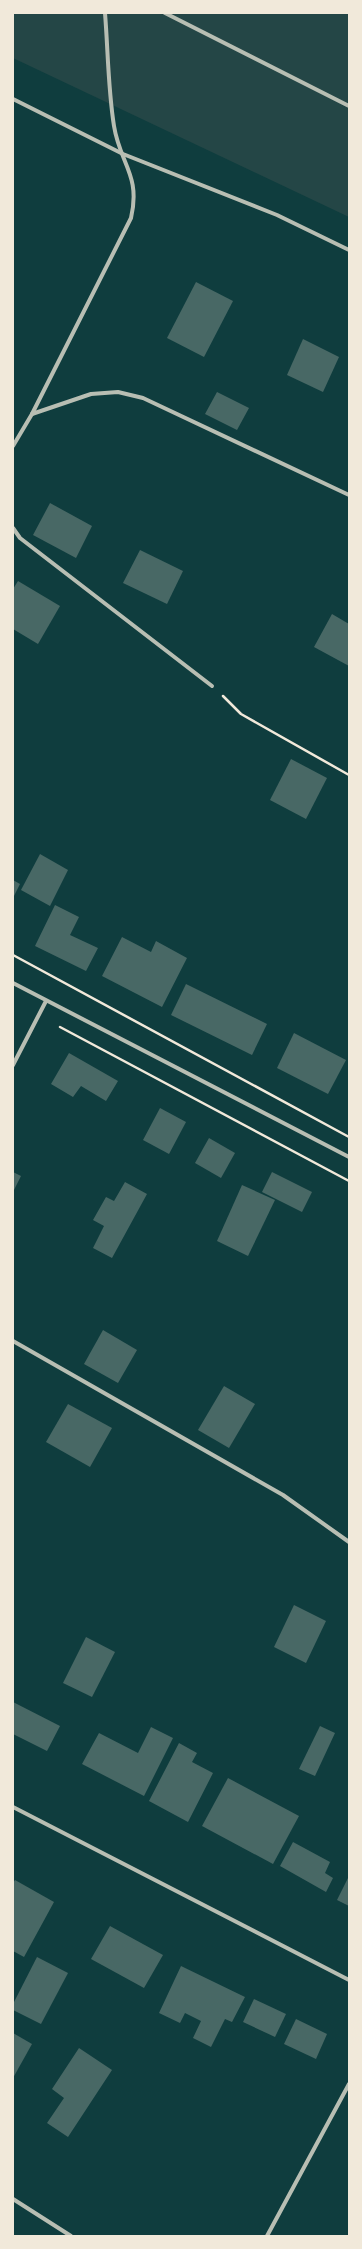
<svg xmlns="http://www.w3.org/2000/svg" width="362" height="2249" viewBox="0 0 362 2249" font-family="'DejaVu Sans',sans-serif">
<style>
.green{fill:#244646}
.building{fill:#486865}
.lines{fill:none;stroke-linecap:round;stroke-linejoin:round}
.path{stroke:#f1e9da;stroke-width:2.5}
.minor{stroke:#b8beb3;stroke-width:4}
</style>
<rect width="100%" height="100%" fill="#0f3d3e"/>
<polygon class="green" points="13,13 349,13 349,217 13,58"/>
<g class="building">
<polygon points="196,282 233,301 204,357 167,338"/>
<polygon points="303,339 339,357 323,392 287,375"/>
<polygon points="217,392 249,408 237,430 205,414"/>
<polygon points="50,503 92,526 76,558 33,535"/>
<polygon points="140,550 183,571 167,604 123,583"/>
<polygon points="18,581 60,606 38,644 13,629 13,589"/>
<polygon points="332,614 349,624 349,666 314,647"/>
<polygon points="291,759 327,778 306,819 270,800"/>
<polygon points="40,854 68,870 50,906 21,890"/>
<polygon points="13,880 20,884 13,898"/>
<polygon points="55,905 79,917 70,935 98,948 86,971 35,946"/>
<polygon points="122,937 151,952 156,941 187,958 162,1007 102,976"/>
<polygon points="186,984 267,1024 252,1055 171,1015"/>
<polygon points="294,1033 346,1060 328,1094 277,1068"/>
<polygon points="69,1053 118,1081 106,1101 81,1086 73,1097 51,1084"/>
<polygon points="160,1108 186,1122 169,1154 143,1140"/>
<polygon points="209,1138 235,1153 221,1178 195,1163"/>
<polygon points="13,1172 21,1176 13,1192"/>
<polygon points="272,1172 312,1192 302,1212 262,1192"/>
<polygon points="125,1182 147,1194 112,1258 93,1248 104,1226 93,1220 106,1197 114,1201"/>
<polygon points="242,1185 275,1200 248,1256 217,1241"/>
<polygon points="103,1330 137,1350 118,1383 84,1364"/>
<polygon points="224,1386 255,1404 229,1448 198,1430"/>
<polygon points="68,1404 112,1428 90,1467 46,1442"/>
<polygon points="294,1605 326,1621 306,1663 274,1647"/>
<polygon points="86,1637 115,1652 92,1697 63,1683"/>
<polygon points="13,1702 60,1726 47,1751 13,1734"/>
<polygon points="320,1726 335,1733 315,1776 299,1769"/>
<polygon points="151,1727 173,1738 144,1796 82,1764 99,1733 138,1753"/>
<polygon points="179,1743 197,1753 192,1762 213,1773 188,1822 149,1801"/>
<polygon points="228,1778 299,1816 273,1864 202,1826"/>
<polygon points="293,1842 330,1862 325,1873 333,1878 326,1892 280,1866"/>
<polygon points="349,1876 349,1906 337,1900"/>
<polygon points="15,1880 54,1902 24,1957 13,1951 13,1883"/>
<polygon points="110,1926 163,1955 144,1988 91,1959"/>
<polygon points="37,1957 68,1973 41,2024 13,2010 13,2004"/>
<polygon points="181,1966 245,1997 232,2022 225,2019 211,2047 193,2038 201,2021 185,2013 180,2023 159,2013"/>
<polygon points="254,1999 286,2014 275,2037 243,2022"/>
<polygon points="296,2019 327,2034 316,2059 284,2044"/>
<polygon points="13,2033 32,2044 13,2078"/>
<polygon points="79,2048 112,2070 68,2137 47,2123 64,2098 52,2089"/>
</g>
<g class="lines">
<g class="path">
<polyline points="223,696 241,714 349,775"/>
<polyline points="13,955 349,1137"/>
<polyline points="60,1027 349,1181"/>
</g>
<g class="minor">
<polyline points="165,13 349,106"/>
<polyline points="13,99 123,154 277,215 349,250"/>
<path d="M32,414l99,-196c10,-43 -11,-54 -17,-92 -6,-37 -6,-76 -9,-113"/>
<polyline points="13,446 32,414 91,394 118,392 143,398 349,495"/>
<polyline points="13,528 20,538 212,686"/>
<polyline points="13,983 349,1157"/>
<polyline points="13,1065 46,1001"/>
<polyline points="13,1341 283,1495 349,1542"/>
<polyline points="13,1807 349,1980"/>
<polyline points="13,2199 71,2236"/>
<polyline points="267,2236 349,2084"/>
</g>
</g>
<rect width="362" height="2249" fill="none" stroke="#f1e9da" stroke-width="28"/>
</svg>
